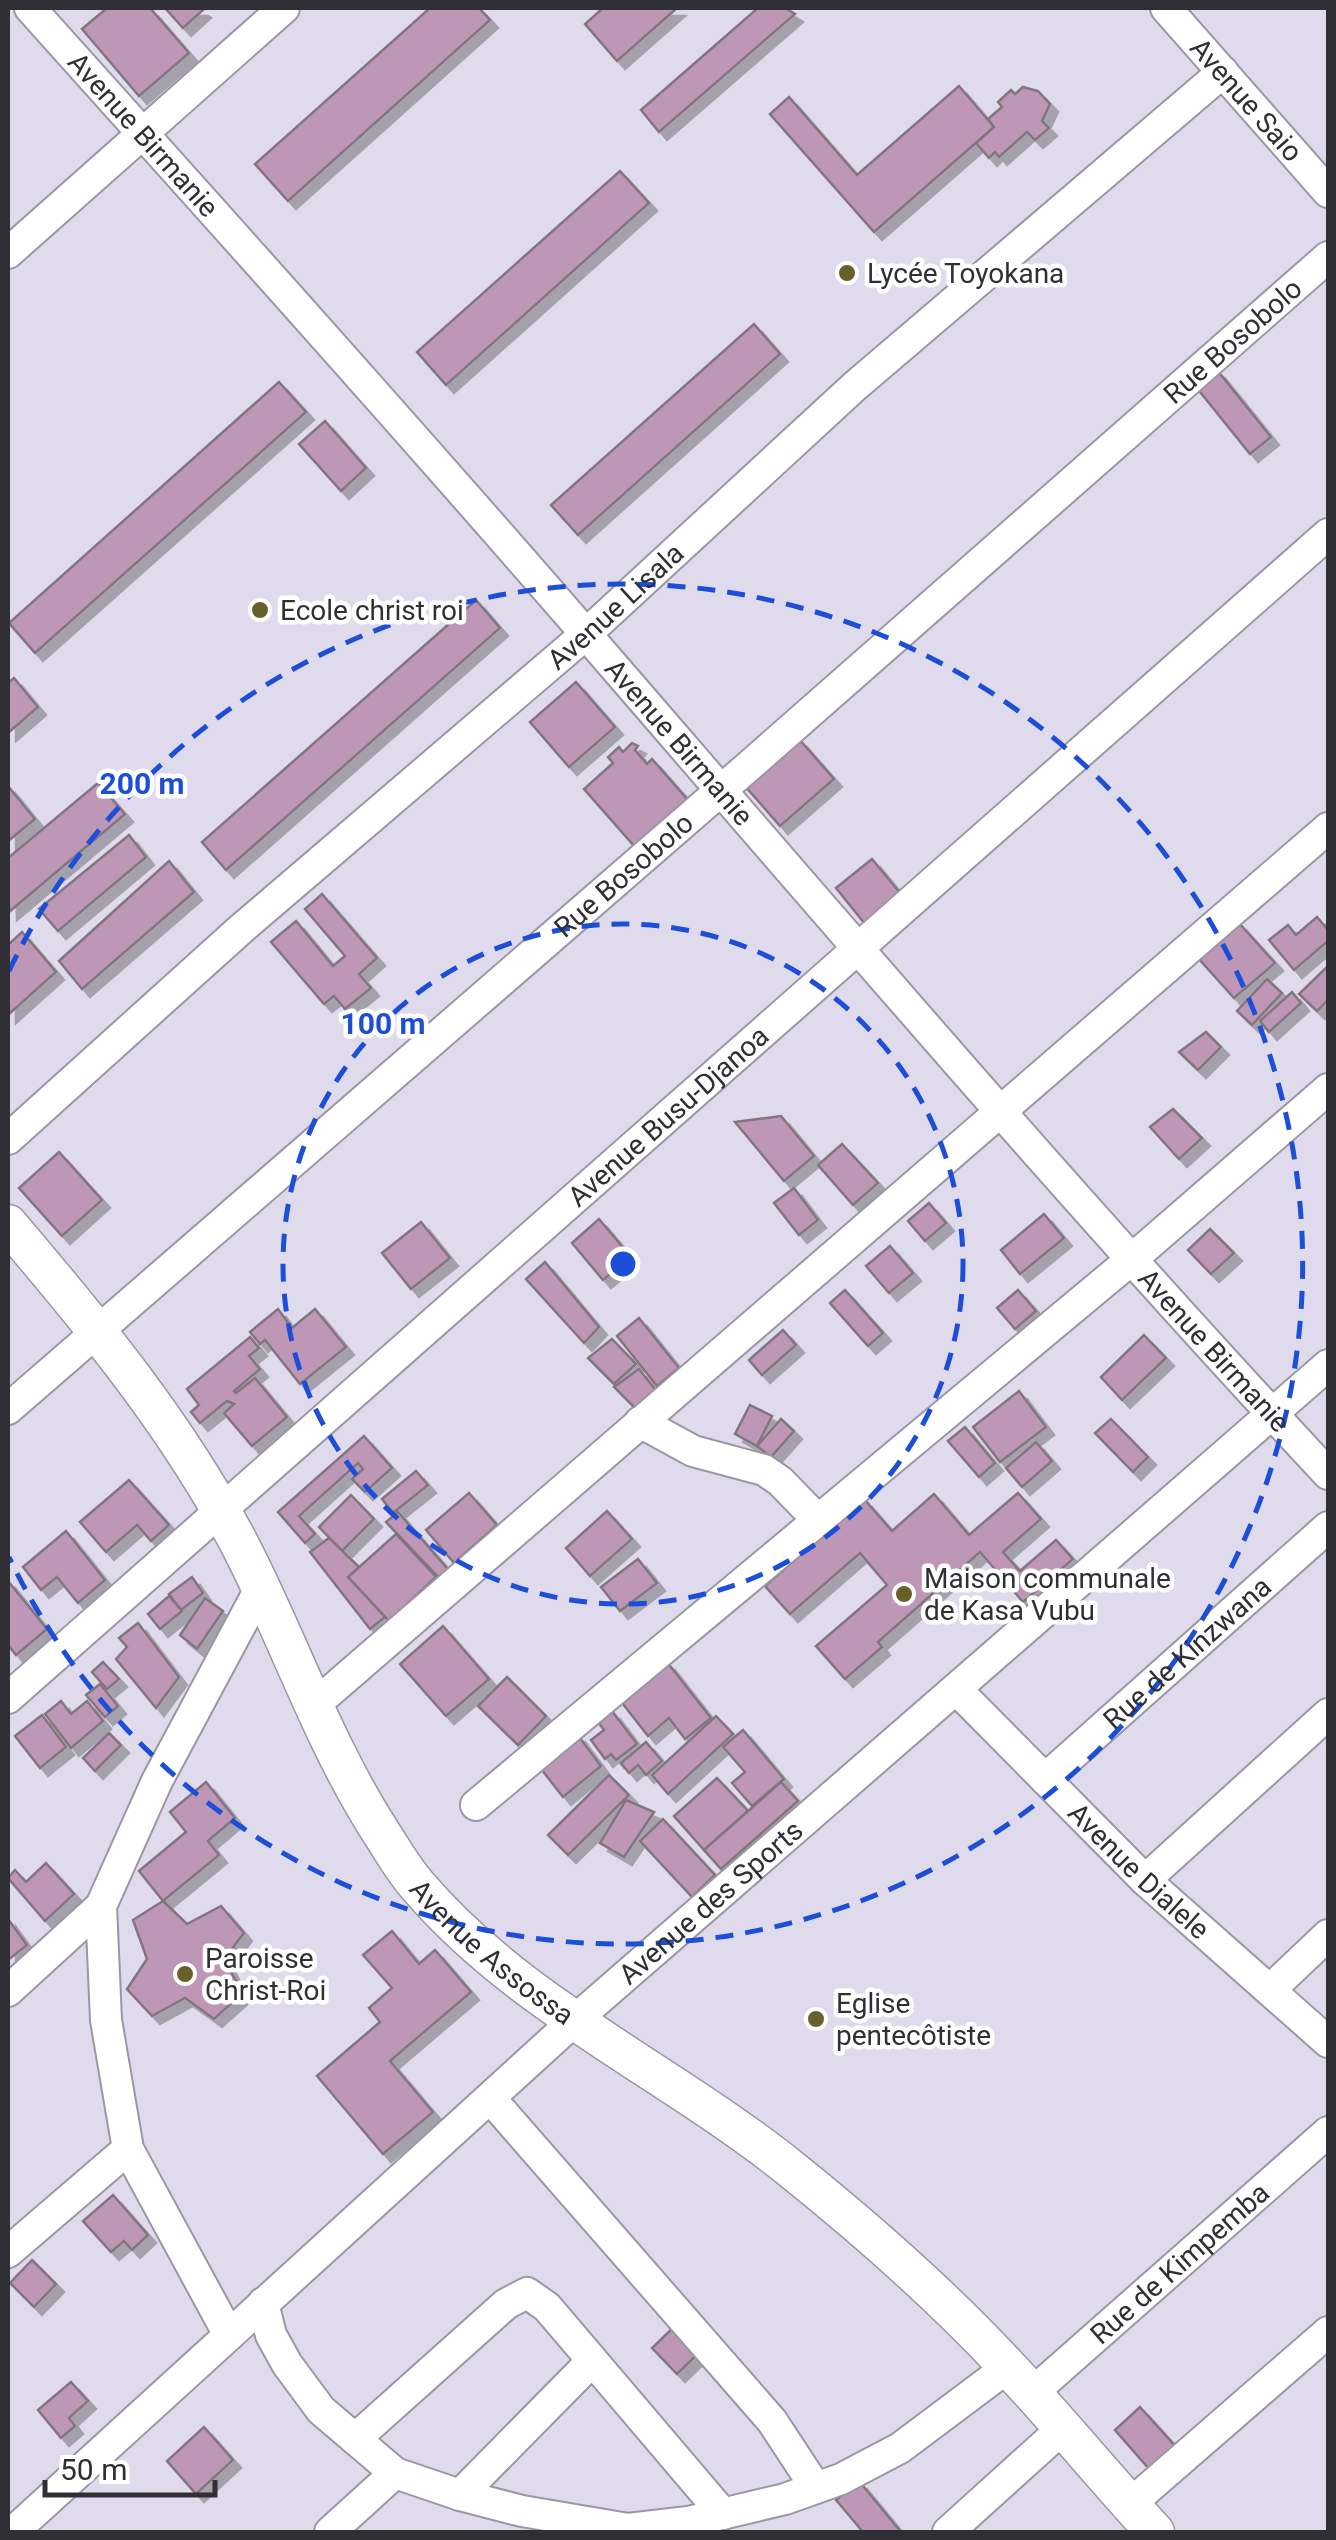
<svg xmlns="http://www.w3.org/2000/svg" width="1336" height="2540" viewBox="0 0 1336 2540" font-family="Roboto,sans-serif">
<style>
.building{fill:#be97b7;stroke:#837480;stroke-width:2.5;filter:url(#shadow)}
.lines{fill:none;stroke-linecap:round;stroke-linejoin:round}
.minor-casing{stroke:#9b96a6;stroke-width:34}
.major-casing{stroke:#9b96a6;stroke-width:41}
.minor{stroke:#fff;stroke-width:30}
.major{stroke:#fff;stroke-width:38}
.ring{fill:none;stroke:#1d4ed8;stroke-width:5;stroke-dasharray:18 12}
.poi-dot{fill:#68602c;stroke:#fff;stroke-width:4}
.labels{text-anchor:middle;stroke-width:9;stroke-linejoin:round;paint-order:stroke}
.street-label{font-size:28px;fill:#312f36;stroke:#fff}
.poi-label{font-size:28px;fill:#312f36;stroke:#fff;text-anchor:start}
.centre{fill:#1d4ed8;stroke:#fff;stroke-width:5}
.ring-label{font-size:30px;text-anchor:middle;font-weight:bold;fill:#1d4ed8;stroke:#fff;stroke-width:9;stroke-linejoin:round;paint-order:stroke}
</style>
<defs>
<filter id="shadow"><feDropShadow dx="8" dy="8" stdDeviation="0" flood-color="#0004"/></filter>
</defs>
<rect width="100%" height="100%" fill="#e0dbec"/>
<g class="building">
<polygon points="107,8 150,8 189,53 139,96 82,29"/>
<polygon points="165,8 200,8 203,10 183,28"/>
<polygon points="430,8 479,8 490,20 288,201 255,164"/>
<polygon points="603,8 677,8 617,61 585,24"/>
<polygon points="758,8 785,8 795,14 659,132 641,110"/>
<polygon points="959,86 994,127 874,232 770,114 789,97 857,175"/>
<polygon points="1023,87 1038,91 1050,104 1042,121 1049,128 1035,140 1027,132 999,157 995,152 989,158 976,143 994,127 988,119 1002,107 998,102 1011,90 1015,94"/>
<polygon points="620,171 649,203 446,385 417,352"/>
<polygon points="754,324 780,354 578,535 551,505"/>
<polygon points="1217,370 1271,437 1250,454 1196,387"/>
<polygon points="279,382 306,412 35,653 9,623"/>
<polygon points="325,421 366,468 341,491 299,444"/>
<polygon points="476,600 500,628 226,870 202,842"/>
<polygon points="14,678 38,707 8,733 8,683"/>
<polygon points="576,682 615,727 569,767 530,722"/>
<polygon points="799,739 834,779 780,826 745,786"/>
<polygon points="632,743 638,746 635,750 647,764 652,759 687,799 635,847 584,789 613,763 608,757 619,747 623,752"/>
<polygon points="98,783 125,814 9,912 8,858"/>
<polygon points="8,786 35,819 8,841"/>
<polygon points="129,835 146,857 58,931 39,909"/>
<polygon points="872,859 901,894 865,924 836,888"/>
<polygon points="169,861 194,892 82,989 59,961"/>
<polygon points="322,894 377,958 359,974 371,988 345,1009 334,996 324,1004 271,942 296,921 333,966 345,956 305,909"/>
<polygon points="1317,917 1328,930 1328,941 1294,970 1269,940 1288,925 1296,935"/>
<polygon points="1239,923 1275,963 1234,998 1199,959"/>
<polygon points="22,932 56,972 8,1015 8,945"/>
<polygon points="1328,966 1328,1000 1317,1011 1299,994"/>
<polygon points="1267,979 1282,993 1252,1025 1237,1011"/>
<polygon points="1292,992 1301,1003 1269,1032 1260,1021"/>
<polygon points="1206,1032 1221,1047 1198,1070 1179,1052"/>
<polygon points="1173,1109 1202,1138 1179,1159 1150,1127"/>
<polygon points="781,1116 814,1156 784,1181 735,1122"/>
<polygon points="842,1144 878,1183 853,1205 818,1165"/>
<polygon points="59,1152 102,1200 62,1236 19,1188"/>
<polygon points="794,1188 818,1220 799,1235 774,1203"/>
<polygon points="929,1203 946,1223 925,1241 908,1221"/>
<polygon points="1044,1214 1064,1238 1020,1274 1001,1250"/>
<polygon points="599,1219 631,1257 603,1280 572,1243"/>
<polygon points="421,1222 450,1258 411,1289 382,1253"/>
<polygon points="1210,1229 1234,1253 1211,1274 1188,1250"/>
<polygon points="890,1246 913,1273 889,1293 866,1266"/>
<polygon points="545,1262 599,1327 584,1343 526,1279"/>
<polygon points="845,1290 883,1333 868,1346 830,1303"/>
<polygon points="1018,1290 1036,1311 1015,1329 997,1308"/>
<polygon points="278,1309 292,1328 315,1309 346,1347 300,1384 265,1340 260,1344 250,1332"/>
<polygon points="639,1318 679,1368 657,1386 617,1336"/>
<polygon points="783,1330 796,1345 762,1375 749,1360"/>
<polygon points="1144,1335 1166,1358 1122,1400 1101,1377"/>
<polygon points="250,1337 259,1348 249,1356 260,1369 234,1391 236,1393 255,1378 287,1417 252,1446 224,1413 234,1404 227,1401 200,1423 191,1412 199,1405 187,1389"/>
<polygon points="612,1339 636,1364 614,1384 588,1358"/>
<polygon points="639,1369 658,1393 637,1410 614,1387"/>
<polygon points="1019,1391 1046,1427 1000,1462 973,1427"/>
<polygon points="750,1405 772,1416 757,1446 735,1434"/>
<polygon points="781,1419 794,1431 771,1457 757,1446"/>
<polygon points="1111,1419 1148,1457 1133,1472 1095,1433"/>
<polygon points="965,1427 995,1463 979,1477 948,1441"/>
<polygon points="364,1436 392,1468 365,1492 352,1479 363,1469 358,1463 299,1516 315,1534 305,1543 278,1512"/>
<polygon points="1036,1442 1052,1461 1022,1487 1006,1468"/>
<polygon points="416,1471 428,1485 393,1513 382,1499"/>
<polygon points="129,1480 169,1525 151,1541 137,1525 106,1552 80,1522"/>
<polygon points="469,1493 497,1525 454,1563 426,1530"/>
<polygon points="1018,1493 1041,1519 1003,1552 1020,1571 1056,1540 1073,1559 1023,1602 980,1552 878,1642 882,1647 845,1679 816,1646 887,1585 860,1553 790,1614 765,1586 864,1499 892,1531 934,1494 969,1535"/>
<polygon points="351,1495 374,1519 342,1551 319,1527"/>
<polygon points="607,1511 632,1539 590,1576 566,1548"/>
<polygon points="398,1512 453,1575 444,1583 386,1522"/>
<polygon points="66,1531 105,1580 78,1603 57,1577 41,1590 23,1567"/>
<polygon points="396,1534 436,1577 389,1621 348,1577"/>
<polygon points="329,1538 359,1567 348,1577 385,1617 370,1629 310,1552"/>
<polygon points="638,1559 657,1583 620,1611 601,1587"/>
<polygon points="192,1577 203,1593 181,1610 169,1594"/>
<polygon points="8,1581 47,1629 16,1655 8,1645"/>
<polygon points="169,1596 182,1611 160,1629 148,1614"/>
<polygon points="205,1598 223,1611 197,1649 180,1635"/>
<polygon points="138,1623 179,1677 156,1708 116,1659 127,1647 119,1638"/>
<polygon points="443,1626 489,1679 446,1716 400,1664"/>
<polygon points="103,1662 119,1679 107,1689 92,1672"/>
<polygon points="667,1662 711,1718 685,1739 669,1718 648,1736 619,1699"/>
<polygon points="507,1677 546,1716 518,1745 478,1706"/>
<polygon points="100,1684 118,1706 105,1717 86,1695"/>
<polygon points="61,1701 71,1714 87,1701 103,1721 71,1748 45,1714"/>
<polygon points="612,1711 637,1744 616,1760 611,1754 605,1759 591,1740 604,1730 598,1722"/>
<polygon points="42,1715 66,1747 40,1768 15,1736"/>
<polygon points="716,1716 733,1734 668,1794 652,1775"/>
<polygon points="743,1730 784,1779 752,1806 732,1783 745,1772 723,1747"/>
<polygon points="109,1733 121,1745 95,1771 83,1758"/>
<polygon points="577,1734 601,1766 563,1797 538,1765"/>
<polygon points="646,1742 662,1761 646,1775 638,1765 629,1773 621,1763"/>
<polygon points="609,1775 629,1795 568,1855 548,1835"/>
<polygon points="717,1778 748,1811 704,1850 674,1816"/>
<polygon points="206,1782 235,1818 208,1841 219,1855 163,1901 139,1871 186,1832 170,1812"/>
<polygon points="781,1782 798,1801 721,1869 704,1850"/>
<polygon points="626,1800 654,1812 624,1857 600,1843"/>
<polygon points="663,1819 715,1875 692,1897 640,1841"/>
<polygon points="46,1863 74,1894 45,1921 8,1878 15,1870 26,1882"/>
<polygon points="163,1901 187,1924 221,1906 244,1933 224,1959 243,1993 214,2019 185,1998 152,2016 127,1989 147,1959 133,1920"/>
<polygon points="8,1919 27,1945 8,1960"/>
<polygon points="392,1931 419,1964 435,1950 471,1992 390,2061 433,2112 383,2154 317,2076 380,2022 369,2008 392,1988 363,1955"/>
<polygon points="113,2195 148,2235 132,2250 124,2241 111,2252 83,2221"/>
<polygon points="32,2260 56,2284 34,2307 10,2283"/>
<polygon points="679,2322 704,2348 677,2374 652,2348"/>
<polygon points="71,2382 88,2401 69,2418 75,2426 61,2438 38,2410"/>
<polygon points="1140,2407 1176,2447 1150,2470 1115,2430"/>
<polygon points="204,2427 233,2460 196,2494 167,2461"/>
<polygon points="859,2481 901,2532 863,2532 836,2500"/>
</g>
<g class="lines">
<g class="minor-casing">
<g id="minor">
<path id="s1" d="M30,8c186,207 373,415 555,625 245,283 488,568 743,841"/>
<path id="s2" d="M1166,8l162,184"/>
<polyline points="8,253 284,8"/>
<path id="s3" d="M8,1139l233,-210 345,-295 269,-248 368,-314"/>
<path id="s4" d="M8,1409l741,-643 579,-509"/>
<polyline points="640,1422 693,1451 764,1470 780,1481 818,1520"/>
<path id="s5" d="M956,1689l189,191 183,162"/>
<path id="s6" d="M8,1698l1320,-1164"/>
<polyline points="312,1707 1328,828"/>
<path id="s7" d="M1045,1779l283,-252"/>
<polyline points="476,1805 1132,1259 1328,1089"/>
<polyline points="1145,1880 1328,1714"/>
<polyline points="1271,1989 1328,1935"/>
<polyline points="8,1991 101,1906"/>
<polyline points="490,2098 772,2421 816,2488"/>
<polyline points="8,2252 128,2149"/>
<polyline points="263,2303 271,2335 287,2364 321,2410 395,2473 460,2495 522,2511 628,2529 688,2522 785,2499 841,2479 900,2448 1008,2367"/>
<polyline points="229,2335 128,2149 106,2020 101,1906 157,1781 261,1587"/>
<path id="s8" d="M1031,2394l297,-262"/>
<polyline points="355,2439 506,2304 527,2293 547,2307 723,2514"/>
<polyline points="460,2495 591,2362"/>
<polyline points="1129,2505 1328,2332"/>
<path id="s9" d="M13,2532l562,-512 753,-655"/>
<polyline points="330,2532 395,2473"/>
<polyline points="948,2532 1062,2429"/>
</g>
</g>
<g class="major-casing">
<g id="major">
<path id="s10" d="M8,1224c87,102 171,204 233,323 49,95 82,196 141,287 11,17 21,35 35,51 103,121 252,186 374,284 76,61 150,126 216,197 51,54 98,112 148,166"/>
</g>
</g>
<use href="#minor" class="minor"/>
<use href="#major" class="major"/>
</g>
<g class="ring">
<circle cx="623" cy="1264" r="340"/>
<path d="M9 971A680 680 0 1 1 9 1557"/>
</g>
<g class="poi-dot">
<circle cx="847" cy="273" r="10"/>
<circle cx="260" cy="610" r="10"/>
<circle cx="904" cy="1594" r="10"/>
<circle cx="185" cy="1974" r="10"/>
<circle cx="816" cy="2019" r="10"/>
</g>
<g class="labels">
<g class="street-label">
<text dy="10" stroke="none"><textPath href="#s2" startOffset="122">Avenue Saio</textPath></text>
<text dy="10" stroke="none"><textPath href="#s1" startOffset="170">Avenue Birmanie</textPath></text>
<text dy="10" stroke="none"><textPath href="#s4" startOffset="1625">Rue Bosobolo</textPath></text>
<text dy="10" stroke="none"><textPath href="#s3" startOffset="808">Avenue Lisala</textPath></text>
<text dy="10" stroke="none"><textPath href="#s1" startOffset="980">Avenue Birmanie</textPath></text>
<text dy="10" stroke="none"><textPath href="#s4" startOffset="815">Rue Bosobolo</textPath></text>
<text dy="10" stroke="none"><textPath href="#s6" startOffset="880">Avenue Busu-Djanoa</textPath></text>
<text dy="10" stroke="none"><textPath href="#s1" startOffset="1790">Avenue Birmanie</textPath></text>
<text dy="10" stroke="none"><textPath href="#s7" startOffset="190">Rue de Kinzwana</textPath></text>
<text dy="10" stroke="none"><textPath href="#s5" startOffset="258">Avenue Dialele</textPath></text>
<text dy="10" stroke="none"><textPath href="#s9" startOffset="940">Avenue des Sports</textPath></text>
<text dy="10" stroke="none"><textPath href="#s10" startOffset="882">Avenue Assossa</textPath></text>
<text dy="10" stroke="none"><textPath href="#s8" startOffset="198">Rue de Kimpemba</textPath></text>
</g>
<g class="poi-label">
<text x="867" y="283">Lycée Toyokana</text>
<text x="280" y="620">Ecole christ roi</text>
<text x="924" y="1588">Maison communale<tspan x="924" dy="32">de Kasa Vubu</tspan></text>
<text x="205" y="1968">Paroisse<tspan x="205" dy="32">Christ-Roi</tspan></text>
<text x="836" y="2013">Eglise<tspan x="836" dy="32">pentecôtiste</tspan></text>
</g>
</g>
<circle cx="623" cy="1264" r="15" class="centre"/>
<g class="ring-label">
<text x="142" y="794">200 m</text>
<text x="383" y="1034">100 m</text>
</g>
<rect width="1336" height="2540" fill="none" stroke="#312f36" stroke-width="20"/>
<path d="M45 2480v15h170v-15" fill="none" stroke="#312f36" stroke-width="5"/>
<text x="60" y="2480" font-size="30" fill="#312f36" stroke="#ffffff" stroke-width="8" paint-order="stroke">50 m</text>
</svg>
